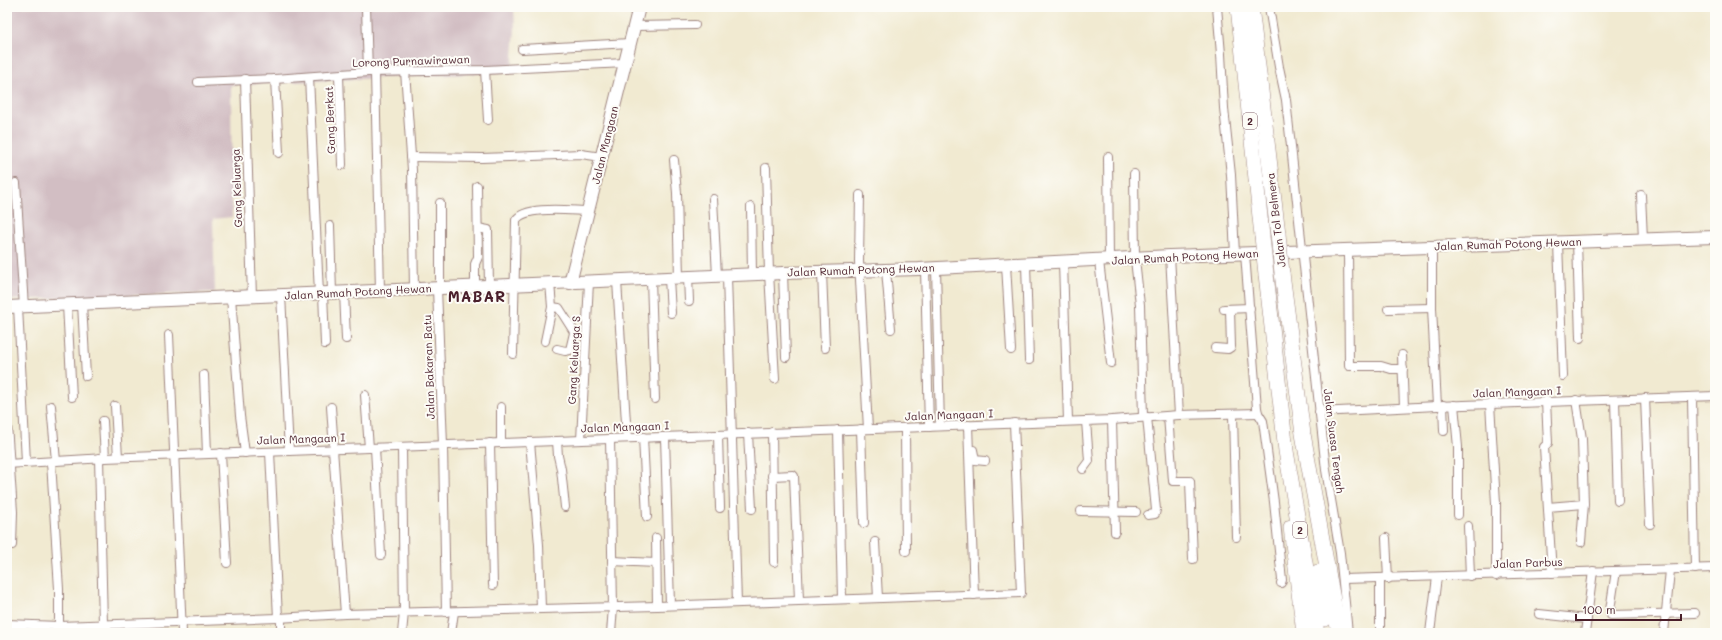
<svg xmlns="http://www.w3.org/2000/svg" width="1722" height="640" viewBox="0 0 1722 640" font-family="Mali,sans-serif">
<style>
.industrial{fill:#d2bec3}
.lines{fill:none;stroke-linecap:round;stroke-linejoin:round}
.street-casing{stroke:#9e847e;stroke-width:10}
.secondary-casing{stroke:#9e847e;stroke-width:14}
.highway-casing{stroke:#9e847e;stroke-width:16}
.street{stroke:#fff;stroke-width:8}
.secondary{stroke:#fff;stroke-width:12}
.highway{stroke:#fff;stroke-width:15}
.highway-bridge-casing{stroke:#9e847e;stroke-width:16;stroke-linecap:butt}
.highway-bridge{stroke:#fff;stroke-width:15}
.labels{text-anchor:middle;stroke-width:4;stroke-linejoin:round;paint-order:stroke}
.shield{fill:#fdfcf7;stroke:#806168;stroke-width:1}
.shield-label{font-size:10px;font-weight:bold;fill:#4a1f2b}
.street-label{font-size:11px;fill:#4a1f2b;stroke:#fdfcf7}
.district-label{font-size:15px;font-weight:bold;letter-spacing:1px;fill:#4a1f2b;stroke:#fdfcf7}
</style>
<rect width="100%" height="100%" fill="#fdfcf7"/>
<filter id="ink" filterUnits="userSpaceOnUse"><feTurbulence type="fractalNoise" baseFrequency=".025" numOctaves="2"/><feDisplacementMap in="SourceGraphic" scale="8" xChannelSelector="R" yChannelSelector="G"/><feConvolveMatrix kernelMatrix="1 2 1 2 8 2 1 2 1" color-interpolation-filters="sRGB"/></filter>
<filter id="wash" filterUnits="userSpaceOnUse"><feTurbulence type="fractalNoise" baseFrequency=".012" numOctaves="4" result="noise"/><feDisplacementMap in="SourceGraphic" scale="16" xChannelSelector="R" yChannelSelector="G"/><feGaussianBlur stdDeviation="0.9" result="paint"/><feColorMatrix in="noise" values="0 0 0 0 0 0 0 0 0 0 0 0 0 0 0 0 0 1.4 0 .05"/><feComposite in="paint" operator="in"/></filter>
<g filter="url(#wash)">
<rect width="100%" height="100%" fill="#f1ead1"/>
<polygon class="industrial" points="7,7 514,7 515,29 512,72 231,85 232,217 213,219 215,292 7,300"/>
</g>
<g filter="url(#ink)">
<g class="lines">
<g class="street-casing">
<g id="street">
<polyline points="366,7 368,72"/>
<polyline points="1217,7 1221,54 1224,108 1231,175 1235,254"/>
<polyline points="1269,7 1279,67 1286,100 1326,470 1340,553 1348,633"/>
<polyline points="634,26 695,25"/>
<polyline points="522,49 630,43"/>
<polyline points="485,70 488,120"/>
<polyline points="405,71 412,170 414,289"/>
<polyline points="375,72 380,291"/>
<polyline points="339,75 342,165"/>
<polyline points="309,77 319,294"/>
<polyline points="245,79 252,297"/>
<polyline points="275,79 279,153"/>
<polyline points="198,82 275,79 368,72 485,70 625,63"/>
<polyline points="411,157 482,158 581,154 602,157"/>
<polyline points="1108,157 1109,260"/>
<polyline points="674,160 677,193 679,278"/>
<polyline points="766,168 769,273 775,379"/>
<polyline points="1134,174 1135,259 1140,305 1143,417"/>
<polyline points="16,183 24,307"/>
<polyline points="860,195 859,261 868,429"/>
<polyline points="1641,195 1643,239"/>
<polyline points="713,199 717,276"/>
<polyline points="751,207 752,274"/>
<polyline points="330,226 332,293"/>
<polyline points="478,228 488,230 489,286"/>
<polyline points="1577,241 1580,338"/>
<polyline points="1558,243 1563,376"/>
<polyline points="1432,247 1432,308 1437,406"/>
<polyline points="1348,250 1349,366 1381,366 1391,369 1403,369"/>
<polyline points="1245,254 1257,408 1258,413 1263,421 1274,502 1282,580 1281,583"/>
<polyline points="1170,256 1179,415"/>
<polyline points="1099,261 1111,363"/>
<polyline points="1063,262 1068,421"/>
<polyline points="1026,264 1029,360"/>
<polyline points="1006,265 1011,350"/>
<polyline points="936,268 940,426"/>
<polyline points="925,269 929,427"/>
<polyline points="886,270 891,329"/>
<polyline points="822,272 825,348"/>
<polyline points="783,273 786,357"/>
<polyline points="727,276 737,603"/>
<polyline points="688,277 689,301"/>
<polyline points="669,278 671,313"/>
<polyline points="651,279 655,399"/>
<polyline points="617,281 627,438"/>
<polyline points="475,287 475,264 478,257 477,186"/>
<polyline points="437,288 443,445 446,612"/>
<polyline points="440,288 440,203"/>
<polyline points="344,292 346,339"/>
<polyline points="323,293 325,344"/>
<polyline points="281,295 289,451"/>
<polyline points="231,297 240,416 245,453"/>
<polyline points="82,304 86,376"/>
<polyline points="67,305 72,397"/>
<polyline points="18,307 26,462"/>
<polyline points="552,307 559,308 573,330 574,333 570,350 565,351 557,349"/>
<polyline points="1224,309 1250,308"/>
<polyline points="1388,309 1432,308"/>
<polyline points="169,335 182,633"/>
<polyline points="545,341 552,307 550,283"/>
<polyline points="1215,348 1228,349 1231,347 1230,309"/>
<path d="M513,354l3,-134c10,-15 56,-9 72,-9"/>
<polyline points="1402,355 1404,407"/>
<polyline points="204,375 207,454"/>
<polyline points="365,395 369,448"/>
<polyline points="1692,397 1695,569"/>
<polyline points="1645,398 1650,524"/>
<polyline points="1576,400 1582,439 1584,504 1581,542"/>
<polyline points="1615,400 1618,501"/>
<polyline points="1546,401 1548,443 1544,447 1552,573"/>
<polyline points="1490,404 1496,503 1496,576"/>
<polyline points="1443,405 1444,431"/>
<polyline points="1454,405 1458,447 1458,515"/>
<polyline points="51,406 56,461"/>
<polyline points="115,406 118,457"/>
<polyline points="331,407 334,449"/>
<polyline points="501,407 501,443"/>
<polyline points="1319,412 1437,406 1715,396"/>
<polyline points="1233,414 1236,537"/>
<polyline points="1168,416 1173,481 1190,481 1193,559"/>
<polyline points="1147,417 1156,510 1155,514 1148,515"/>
<polyline points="1112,420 1115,532"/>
<polyline points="103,421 105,458"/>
<polyline points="7,424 13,512 12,545"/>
<polyline points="968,425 974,595"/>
<polyline points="905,428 906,551"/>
<polyline points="861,429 864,523"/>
<polyline points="838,430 842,599"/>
<polyline points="772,432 774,562"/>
<polyline points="748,433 752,509"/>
<polyline points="718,435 720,508"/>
<polyline points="643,437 647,517"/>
<polyline points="665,437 670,605"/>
<polyline points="610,439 613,607 611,633"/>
<polyline points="581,440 589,282"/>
<polyline points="557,441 558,456 561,469 565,507"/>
<polyline points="530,442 539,545 541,609"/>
<polyline points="490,443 493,585"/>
<polyline points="402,447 404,613 402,633"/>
<polyline points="375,448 381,555"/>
<polyline points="333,449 345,614"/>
<polyline points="973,450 975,460 985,461"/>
<polyline points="270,452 278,618"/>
<polyline points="221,453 227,563"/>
<polyline points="99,458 103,624"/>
<polyline points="51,462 59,589 59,626"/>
<polyline points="7,464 105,458 1112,420 1179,415 1258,413"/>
<polyline points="1083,469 1089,461 1086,421"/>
<polyline points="772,476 793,475 794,476 799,600"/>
<polyline points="1548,507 1584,504"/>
<polyline points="1081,511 1136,512"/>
<polyline points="1468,526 1470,576"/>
<polyline points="656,538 657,606"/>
<polyline points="1386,538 1388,579"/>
<polyline points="875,542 878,598"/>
<polyline points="612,561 656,563"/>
<polyline points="1616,571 1610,610 1611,615 1695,613"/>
<polyline points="1343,579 1715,568"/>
<polyline points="1380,579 1380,633"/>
<polyline points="1539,614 1587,619"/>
<polyline points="7,624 59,626 148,623 278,618 345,614 657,606 1021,593 1014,423"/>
<polyline points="281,633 281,618"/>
<polyline points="451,633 454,612"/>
<polyline points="1430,633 1437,577"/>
<polyline points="1585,633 1593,571"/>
<polyline points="1664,633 1670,570"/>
</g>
</g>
<g class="secondary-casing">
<g id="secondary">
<polyline points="570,283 639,7"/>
<polyline points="7,307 783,273 919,269 1170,256 1715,237"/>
</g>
</g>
<g class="highway-casing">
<g id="highway">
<polyline points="1238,7 1262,236"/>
<polyline points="1251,7 1278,234"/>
<polyline points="1282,273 1303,434 1339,633"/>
<polyline points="1266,274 1286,451 1317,633"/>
<polyline points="1291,527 1304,633"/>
<polyline points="1318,572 1325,619"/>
</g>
</g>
<use href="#street" class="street"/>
<use href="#secondary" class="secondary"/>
<use href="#highway" class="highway"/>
<g class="highway-bridge-casing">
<g id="highway-bridge">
<polyline points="1278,234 1282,273"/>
<polyline points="1262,236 1266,274"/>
</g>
</g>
<use href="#highway-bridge" class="highway-bridge"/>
</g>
</g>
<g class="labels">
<g class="shield">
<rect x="1243" y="113" width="14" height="16" rx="3"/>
<rect x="1293" y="522" width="14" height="16" rx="3"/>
</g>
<g class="shield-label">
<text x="1250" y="125">2</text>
<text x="1300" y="534">2</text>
</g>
<g class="street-label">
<text transform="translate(411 61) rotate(-2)" y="4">Lorong Purnawirawan</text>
<text transform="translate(330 120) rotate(-92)" y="4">Gang Berkat</text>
<text transform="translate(605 145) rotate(-76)" y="4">Jalan Mangaan</text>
<text transform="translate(237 188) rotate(-92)" y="4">Gang Keluarga</text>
<text transform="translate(1276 220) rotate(-97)" y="4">Jalan Tol Belmera</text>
<text transform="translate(1508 244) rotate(-2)" y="4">Jalan Rumah Potong Hewan</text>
<text transform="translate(1185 257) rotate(-3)" y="4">Jalan Rumah Potong Hewan</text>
<text transform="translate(861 270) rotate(-2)" y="4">Jalan Rumah Potong Hewan</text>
<text transform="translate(358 292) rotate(-3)" y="4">Jalan Rumah Potong Hewan</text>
<text transform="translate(574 360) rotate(-87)" y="4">Gang Keluarga S</text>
<text transform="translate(429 367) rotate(-92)" y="4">Jalan Bakaran Batu</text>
<text transform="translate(1517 392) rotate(-2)" y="4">Jalan Mangaan I</text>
<text transform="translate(949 415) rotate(-2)" y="4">Jalan Mangaan I</text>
<text transform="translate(625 427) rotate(-2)" y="4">Jalan Mangaan I</text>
<text transform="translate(301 439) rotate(-2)" y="4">Jalan Mangaan I</text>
<text transform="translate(1334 441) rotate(83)" y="4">Jalan Suasa Tengah</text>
<text transform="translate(1528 563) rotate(-2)" y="4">Jalan Parbus</text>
</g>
<g class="district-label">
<text x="477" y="302">MABAR</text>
</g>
</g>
<rect width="1722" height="640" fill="none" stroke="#fdfcf7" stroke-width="24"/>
<path d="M1576 614v6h105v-6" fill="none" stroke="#4a1f2b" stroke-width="2"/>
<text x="1582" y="614" font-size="12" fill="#4a1f2b" stroke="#fdfcf7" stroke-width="3" paint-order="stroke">100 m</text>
</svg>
